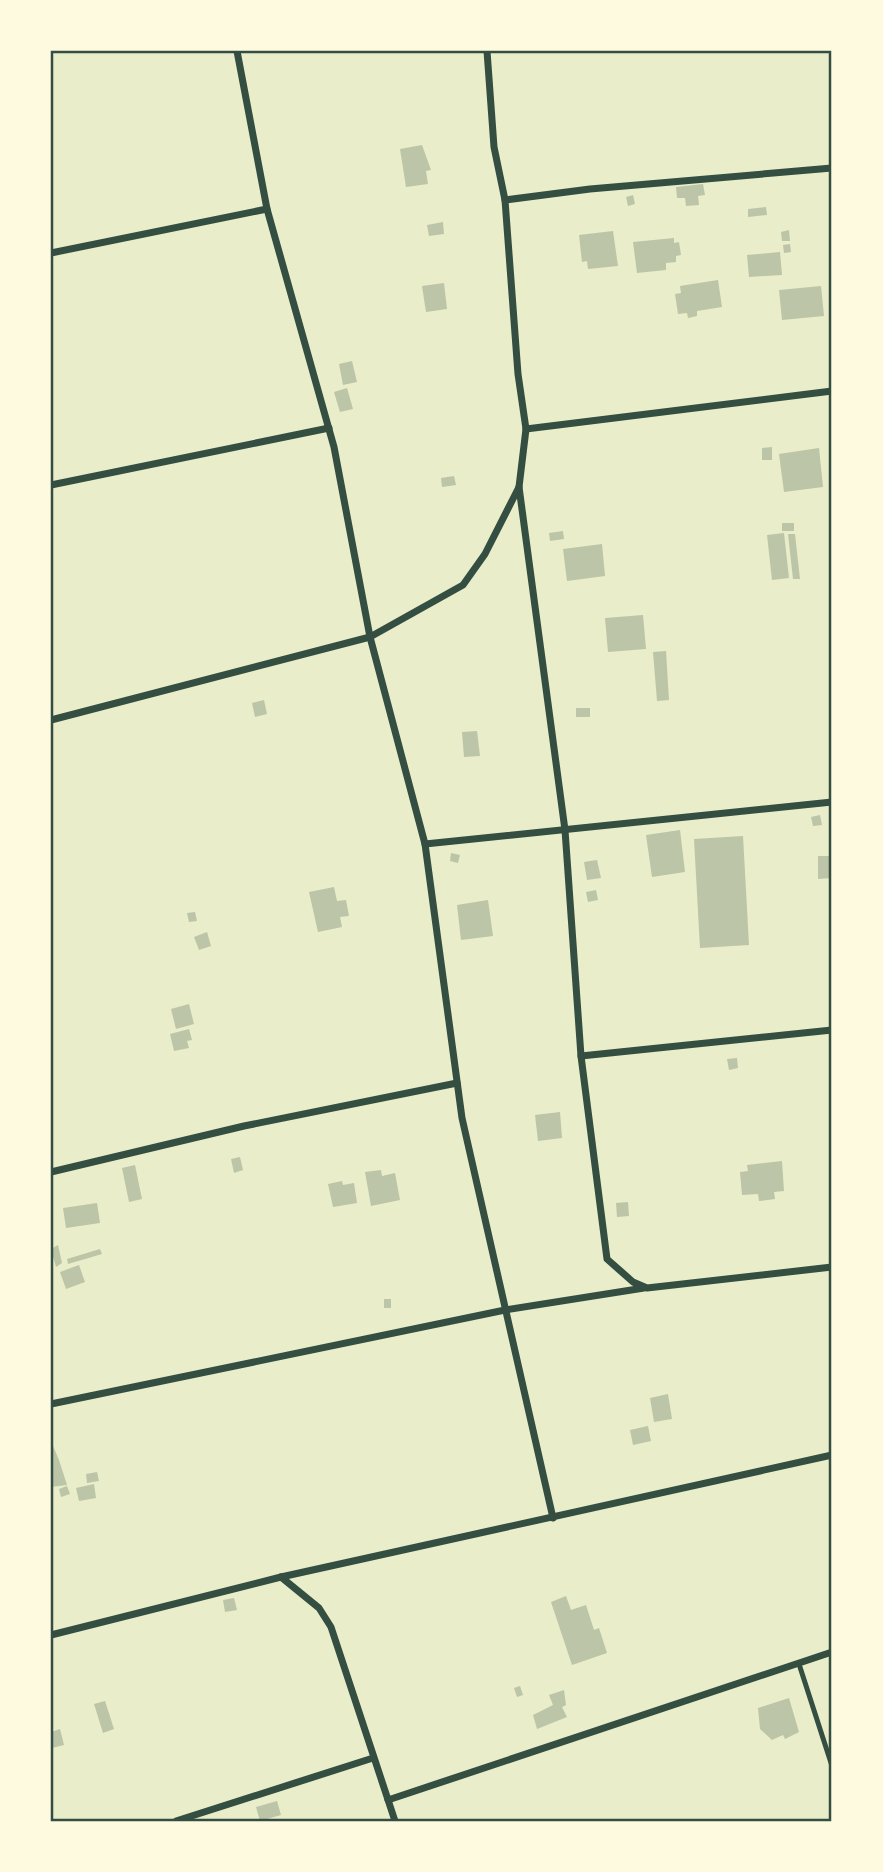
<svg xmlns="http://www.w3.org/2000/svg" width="883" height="1872" viewBox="0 0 883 1872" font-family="Quicksand,sans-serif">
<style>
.building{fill:#bcc5a7}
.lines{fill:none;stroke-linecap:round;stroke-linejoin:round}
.service{stroke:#344e41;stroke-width:5}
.minor{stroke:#344e41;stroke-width:7}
.neatline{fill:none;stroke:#344e41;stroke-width:2.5}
</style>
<rect width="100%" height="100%" fill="#e9edc9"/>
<g class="building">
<polygon points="422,145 431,170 426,171 428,184 406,187 400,149"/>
<polygon points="703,184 705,195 698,196 699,205 686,206 685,198 677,198 676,187"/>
<polygon points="633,195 635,204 628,206 626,197"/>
<polygon points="766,207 767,215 748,217 748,209"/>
<polygon points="443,222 444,234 429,236 427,225"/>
<polygon points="789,230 790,241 782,241 781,232"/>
<polygon points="613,231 618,266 588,269 587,261 582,262 579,235"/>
<polygon points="674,238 674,243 679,242 681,255 676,256 676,262 666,263 666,270 637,273 633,242"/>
<polygon points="790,244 791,252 784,253 783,245"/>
<polygon points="780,252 782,275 749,277 747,255"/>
<polygon points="718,280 722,307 697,311 697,316 688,318 687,313 678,314 675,294 681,293 680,286"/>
<polygon points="444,283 447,309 426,312 422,286"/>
<polygon points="821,286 824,316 782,320 779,290"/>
<polygon points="352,361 357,382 343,385 339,364"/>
<polygon points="347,388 353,409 340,412 334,392"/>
<polygon points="772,447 772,460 762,460 762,448"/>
<polygon points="819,448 823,487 784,492 779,454"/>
<polygon points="454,476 456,485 442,487 441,478"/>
<rect x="782" y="523" width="12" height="8"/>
<polygon points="563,531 564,539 550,541 549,533"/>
<polygon points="784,533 789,578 772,580 767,535"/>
<polygon points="788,534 795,534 800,579 793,579"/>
<polygon points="602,544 605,576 567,581 563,549"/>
<polygon points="643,615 646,649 608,652 605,618"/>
<polygon points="666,651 669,700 657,701 653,652"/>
<polygon points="264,700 267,714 255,717 252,703"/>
<rect x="576" y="708" width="14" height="9"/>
<polygon points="477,731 480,756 464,757 462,732"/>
<polygon points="820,815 822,825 813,826 811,817"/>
<polygon points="680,830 685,872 652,877 646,835"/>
<polygon points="743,836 749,945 700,948 694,839"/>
<polygon points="451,853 460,855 458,863 450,861"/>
<polygon points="818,856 832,856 832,878 818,879"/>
<polygon points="597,860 601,878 587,880 584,862"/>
<polygon points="334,887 337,901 346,900 349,916 340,917 342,927 318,932 309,892"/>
<polygon points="596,890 598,900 588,902 586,892"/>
<polygon points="488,900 493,936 461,940 457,905"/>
<polygon points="195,912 197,921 189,922 187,913"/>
<polygon points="207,932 211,946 199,950 194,937"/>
<polygon points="189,1004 194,1024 176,1029 171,1009"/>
<polygon points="189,1029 192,1040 187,1041 189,1048 174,1051 170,1034"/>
<polygon points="737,1058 738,1068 729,1070 727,1059"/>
<polygon points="560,1112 562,1138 538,1141 535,1115"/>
<polygon points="240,1157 243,1170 234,1173 231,1159"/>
<polygon points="782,1161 784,1191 774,1192 775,1199 759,1201 758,1194 742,1195 740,1172 748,1171 747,1165"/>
<polygon points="135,1165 142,1199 129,1202 122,1168"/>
<polygon points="381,1170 382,1176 395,1173 400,1200 371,1206 365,1172"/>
<polygon points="342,1181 343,1185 354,1183 357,1203 333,1207 328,1184"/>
<polygon points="628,1202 629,1216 617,1217 616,1203"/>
<polygon points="97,1203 100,1223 66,1228 63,1208"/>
<polygon points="58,1245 62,1263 56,1267 51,1249"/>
<polygon points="100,1249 102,1254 68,1264 67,1259"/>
<polygon points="79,1265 85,1282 66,1289 60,1272"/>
<rect x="384" y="1299" width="7" height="9"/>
<polygon points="668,1394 672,1419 654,1422 650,1398"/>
<polygon points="648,1426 651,1441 633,1445 630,1430"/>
<polygon points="51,1441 59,1460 67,1485 51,1487"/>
<polygon points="97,1472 99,1481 87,1483 86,1474"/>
<polygon points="94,1484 96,1498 79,1501 76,1488"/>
<polygon points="67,1486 70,1494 61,1497 59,1489"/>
<polygon points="566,1596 571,1610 586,1605 594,1630 599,1628 607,1653 572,1665 551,1602"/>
<polygon points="234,1598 237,1610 225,1612 223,1600"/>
<polygon points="520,1686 523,1695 517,1697 514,1688"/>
<polygon points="564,1690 566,1705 562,1707 567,1717 537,1729 533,1715 553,1705 549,1695"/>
<polygon points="789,1698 799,1732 785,1739 783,1735 772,1740 760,1729 758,1708"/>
<polygon points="105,1701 114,1729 103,1733 94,1704"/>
<polygon points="60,1729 64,1745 52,1748 51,1732"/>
<polygon points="277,1801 281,1815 260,1821 256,1807"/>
</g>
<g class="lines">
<polyline class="service" points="799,1664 832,1766"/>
<g class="minor">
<polyline points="237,51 267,209 334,447 370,637 425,844 462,1118 553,1518"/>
<polyline points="487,51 494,147 505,200"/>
<polyline points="51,253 267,209"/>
<polyline points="526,429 832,391"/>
<polyline points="51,485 329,428"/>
<polyline points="519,487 565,830 581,1056 607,1259 633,1282 647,1288 832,1267"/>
<polyline points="51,720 370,637 463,585 485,554 519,487 526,429 518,374 505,200 590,189 832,168"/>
<polyline points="425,844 832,802"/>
<polyline points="581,1056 832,1030"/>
<polyline points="51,1172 244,1126 457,1083"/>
<polyline points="51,1404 505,1310 644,1288"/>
<polyline points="281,1577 319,1608 331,1627 395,1821"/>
<polyline points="51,1635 281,1577 832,1455"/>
<polyline points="388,1800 832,1652"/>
<polyline points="176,1821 373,1758"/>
</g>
</g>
<rect width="883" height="1872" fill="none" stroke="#fefae0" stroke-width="105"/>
<rect x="52" y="52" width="778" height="1768" class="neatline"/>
</svg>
